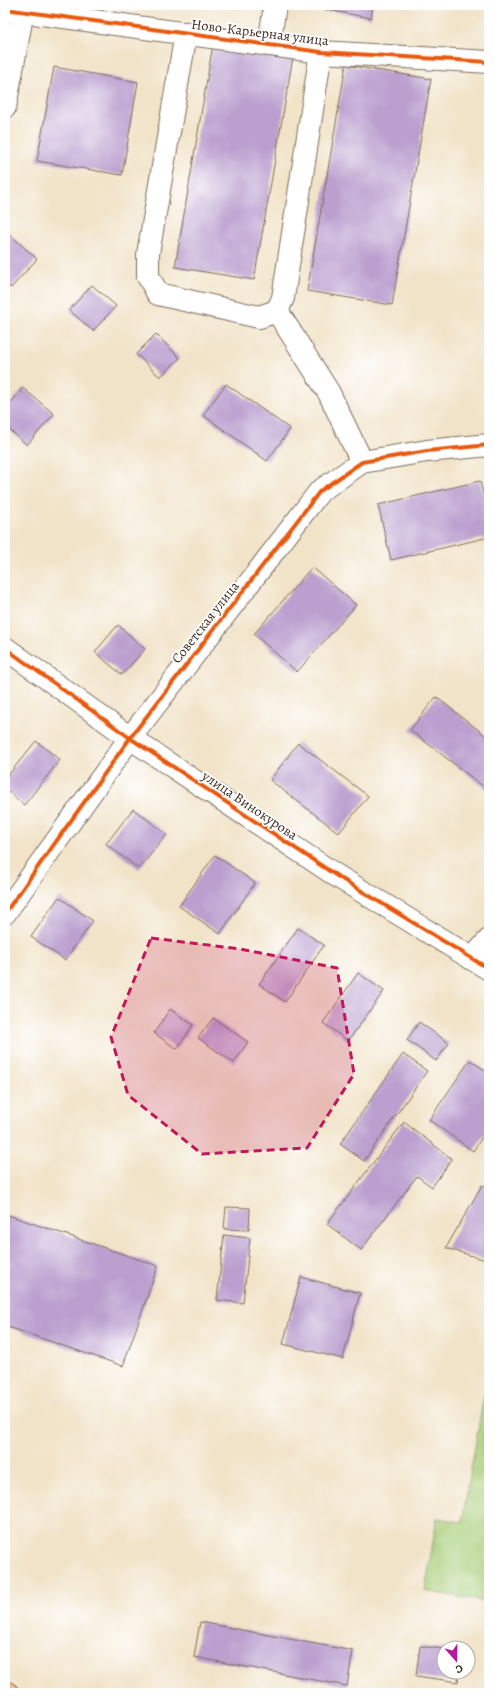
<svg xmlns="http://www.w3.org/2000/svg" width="494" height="1698" viewBox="0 0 494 1698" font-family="Alegreya,serif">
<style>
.green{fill:#a7ce78;stroke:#717c4b}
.building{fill:#ba9fcf}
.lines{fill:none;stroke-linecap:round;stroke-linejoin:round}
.minor-casing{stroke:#7b6b5a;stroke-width:24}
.major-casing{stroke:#7b6b5a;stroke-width:24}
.minor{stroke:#fff;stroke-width:22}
.major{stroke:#f7be88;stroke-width:22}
.cycleway-casing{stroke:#fff;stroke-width:6}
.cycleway{stroke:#e8590c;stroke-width:4}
.marked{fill:#c2185b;fill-opacity:0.2;stroke:#c2185b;stroke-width:3;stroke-dasharray:8 5;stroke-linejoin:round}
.labels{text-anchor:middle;stroke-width:3.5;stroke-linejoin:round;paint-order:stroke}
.street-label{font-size:14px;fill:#3b2a1e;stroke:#fff}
</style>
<rect width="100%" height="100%" fill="#fff"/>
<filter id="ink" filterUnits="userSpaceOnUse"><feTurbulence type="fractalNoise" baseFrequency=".025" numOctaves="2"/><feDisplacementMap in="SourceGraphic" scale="8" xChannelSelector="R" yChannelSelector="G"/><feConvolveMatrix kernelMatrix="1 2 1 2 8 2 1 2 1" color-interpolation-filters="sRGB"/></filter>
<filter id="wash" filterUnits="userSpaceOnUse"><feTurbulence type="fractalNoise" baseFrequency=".012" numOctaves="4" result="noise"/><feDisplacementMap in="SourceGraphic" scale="16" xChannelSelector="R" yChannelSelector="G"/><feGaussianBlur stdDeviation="0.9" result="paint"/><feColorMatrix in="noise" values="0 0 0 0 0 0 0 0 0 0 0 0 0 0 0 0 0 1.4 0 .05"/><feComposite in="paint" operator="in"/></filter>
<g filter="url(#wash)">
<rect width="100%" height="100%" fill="#f1e3c8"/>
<polygon class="green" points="489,1366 489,1590 487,1602 425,1591 437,1518 462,1522"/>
<g id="blocks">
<g class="building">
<polygon points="300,5 373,5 371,18"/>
<polygon points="213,44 293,57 254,280 175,267"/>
<polygon points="346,65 431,79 392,305 307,291"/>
<polygon points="54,67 138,82 122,175 37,161"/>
<polygon points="6,231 37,259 11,288 5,282 5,233"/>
<polygon points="92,285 116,306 93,331 69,310"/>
<polygon points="156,334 180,358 160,377 136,354"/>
<polygon points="226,384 290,429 267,461 203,415"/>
<polygon points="23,388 54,414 27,445 5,426 5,410"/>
<polygon points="480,481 489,519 489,537 391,560 378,505"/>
<polygon points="312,567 356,605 297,672 254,634"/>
<polygon points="118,625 145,649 122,675 95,652"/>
<polygon points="436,697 489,738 489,791 410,730"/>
<polygon points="36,741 60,760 24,805 5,789 5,779"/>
<polygon points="298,743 368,796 339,833 270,780"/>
<polygon points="133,809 167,834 139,869 106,844"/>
<polygon points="215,855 255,883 220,934 179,906"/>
<polygon points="59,897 93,921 65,960 31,937"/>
<polygon points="298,928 324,945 285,1002 259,984"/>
<polygon points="358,973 384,991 348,1041 323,1023"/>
<polygon points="170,1009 193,1025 177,1049 154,1033"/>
<polygon points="213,1018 248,1042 234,1063 198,1038"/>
<polygon points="419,1022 449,1043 436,1061 407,1040"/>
<polygon points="403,1054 427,1071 364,1161 340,1144"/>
<polygon points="470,1060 489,1073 489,1127 473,1151 429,1120"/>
<polygon points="404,1122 452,1159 432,1187 417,1176 361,1250 327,1224"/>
<polygon points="482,1185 489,1188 489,1261 446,1248"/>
<polygon points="226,1207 250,1208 249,1230 224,1229"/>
<polygon points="5,1214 158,1266 123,1366 5,1326"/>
<polygon points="224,1235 250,1238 243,1303 217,1300"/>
<polygon points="301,1277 360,1293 343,1359 283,1344"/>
<polygon points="200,1622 353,1651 347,1686 194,1657"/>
<polygon points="420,1646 444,1649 444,1672 459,1672 458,1682 416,1676"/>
</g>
</g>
</g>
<g filter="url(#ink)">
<use href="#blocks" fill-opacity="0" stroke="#7b6b5a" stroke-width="1"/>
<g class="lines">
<g class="minor-casing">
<g id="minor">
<polyline points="5,9 321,52 489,62"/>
<polyline points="186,33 148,254 148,276 158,294 259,317 277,311 283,298 321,52"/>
<polyline points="269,45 275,5"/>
<polyline points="5,107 23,11"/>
<polyline points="277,311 329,393 362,462"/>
<polyline points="5,648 130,738 337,876 489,969"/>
<polyline points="5,913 130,738 320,491 362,462 427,451 489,445"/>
<polyline points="472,959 489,940"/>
</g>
</g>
<g class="major-casing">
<polyline id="major" points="5,1693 7,1693"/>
</g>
<use href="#minor" class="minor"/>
<use href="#major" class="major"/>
<g class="cycleway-casing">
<g id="cycleway">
<polyline points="5,9 321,52 489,62"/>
<polyline points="5,648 130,738 337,876 489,969"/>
<polyline points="5,913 130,738 320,491 362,462 427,451 489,445"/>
</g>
</g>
<use href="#cycleway" class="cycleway"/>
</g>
</g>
<path class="marked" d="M151,938l89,11 97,19 17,106 -47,74 -105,6 -74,-59 -17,-58z"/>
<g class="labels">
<g class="street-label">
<text transform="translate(260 32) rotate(7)" y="5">Ново-Карьерная улица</text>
<text transform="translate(205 622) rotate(-52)" y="5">Советская улица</text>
<text transform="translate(250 805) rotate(34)" y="5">улица Винокурова</text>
</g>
</g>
<rect width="494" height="1698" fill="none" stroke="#fff" stroke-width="20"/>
<g transform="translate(456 1660) rotate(160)"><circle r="19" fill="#ffffff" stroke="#b1aaa5"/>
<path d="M0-3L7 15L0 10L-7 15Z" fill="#b5179e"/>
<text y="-6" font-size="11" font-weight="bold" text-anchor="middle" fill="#3b2a1e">С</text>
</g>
</svg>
